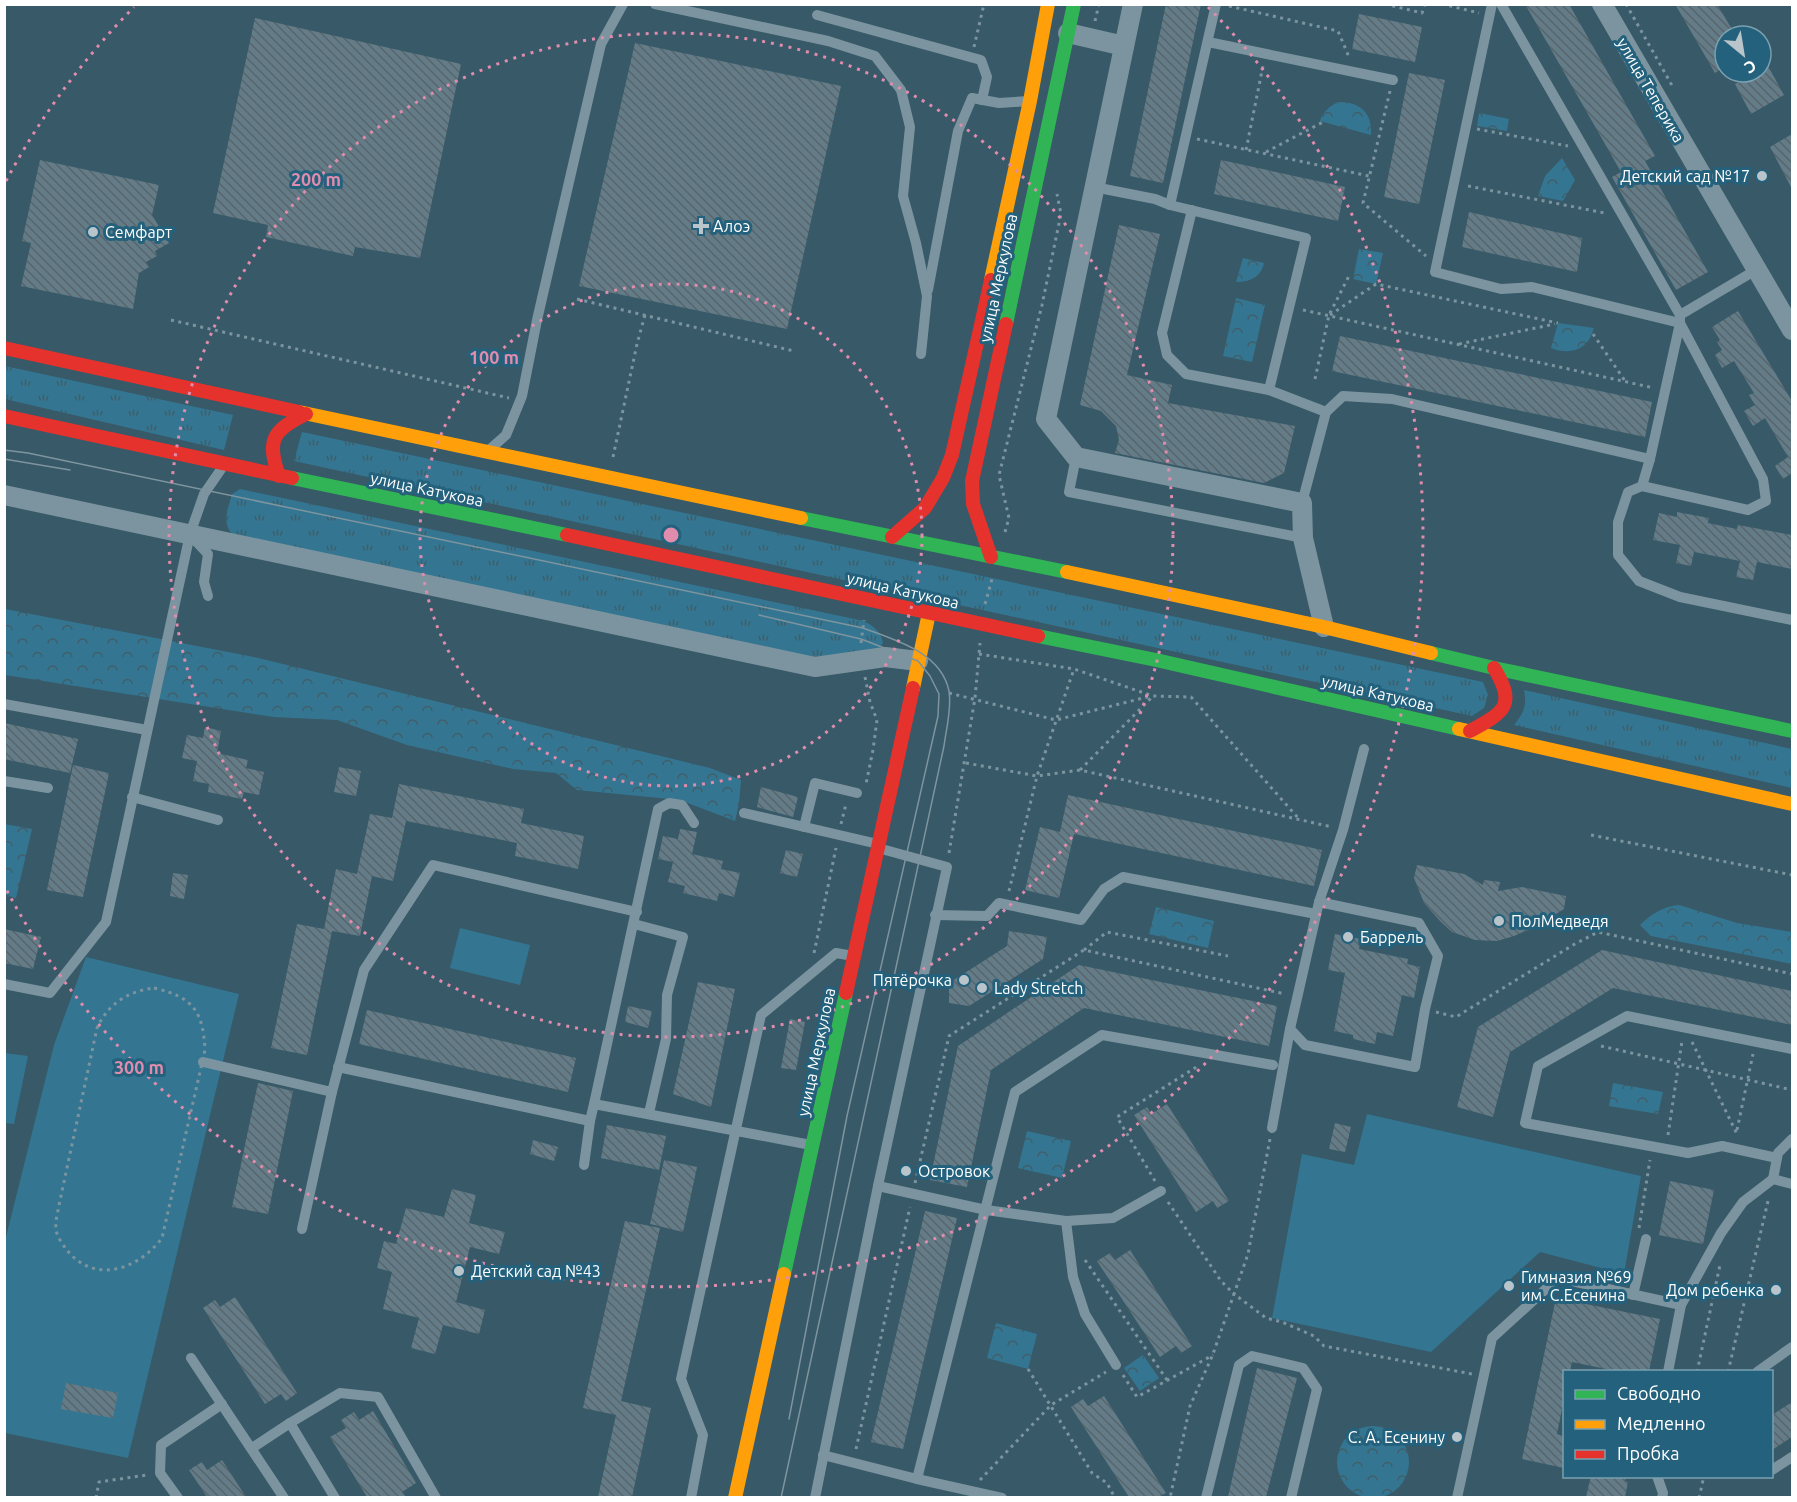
<svg xmlns="http://www.w3.org/2000/svg" width="1797" height="1502" viewBox="0 0 1797 1502" font-family="Ubuntu,sans-serif">
<style>
.grass{fill:url(#grass-tufts)}
.forest{fill:url(#forest-crowns)}
.pitch{fill:#347691}
.building{fill:url(#building-back-hatch)}
.lines{fill:none;stroke-linecap:round;stroke-linejoin:round}
.path{stroke:#7c949f;stroke-width:3;stroke-dasharray:3 4.5;stroke-linecap:butt}
.lane{stroke:#7c949f;stroke-width:10}
.street{stroke:#7c949f;stroke-width:20}
.fast{stroke:#30b455;stroke-width:14}
.slow{stroke:#ff9f0a;stroke-width:14}
.jam{stroke:#e5322d;stroke-width:14}
.tram{stroke:#7e949f;stroke-width:1.5}
.ring{fill:none;stroke:#e08cad;stroke-width:3;stroke-dasharray:3 6}
.poi-dot{fill:#b9c5ca;stroke:#23617c;stroke-width:2}
.labels{text-anchor:middle;stroke-width:6;stroke-linejoin:round;paint-order:stroke}
.street-label{font-size:16px;fill:#fff;stroke:#23617c}
.poi-label{font-size:16px;fill:#fff;stroke:#23617c;text-anchor:start}
.centre{fill:#e08cad;stroke:#23617c;stroke-width:3}
.ring-label{font-size:18px;text-anchor:middle;font-weight:bold;fill:#e08cad;stroke:#23617c;stroke-width:6;stroke-linejoin:round;paint-order:stroke}
</style>
<defs>
<pattern id="grass-tufts" width="24" height="20" patternUnits="userSpaceOnUse" patternTransform="scale(1.5)"><rect width="24" height="20" fill="#347691"/><path d="M3 7l-1-3M5 7V3M7 7l1-3M15 17l-1-3M17 17v-4M19 17l1-3" fill="none" stroke="#425d68"/></pattern>
<pattern id="forest-crowns" width="20" height="18" patternUnits="userSpaceOnUse" patternTransform="scale(1.5)"><rect width="20" height="18" fill="#347691"/><path d="M2 6a3 3 0 1 1 6 0M12 15a3 3 0 1 1 6 0" fill="none" stroke="#425d68"/></pattern>
<pattern id="building-back-hatch" width="6" height="6" patternUnits="userSpaceOnUse" patternTransform="scale(1.5)"><rect width="6" height="6" fill="#637c87"/><path d="M-1 5l2 2M0 0l6 6M5-1l2 2" fill="none" stroke="#58646a"/></pattern>
</defs>
<rect width="100%" height="100%" fill="#375968"/>
<g class="grass">
<polygon points="5,366 233,415 224,450 5,399"/>
<polygon points="302,432 1483,682 1488,695 1484,708 1472,716 294,461"/>
<path d="M240,489l624,132c9,5 17,10 19,22l-8,11 -71,3 -571,-122c-12,-13 -5,-25 -1,-41z"/>
<path d="M1524,690l268,59v39l-278,-63c10,-12 13,-19 10,-35z"/>
</g>
<g class="forest">
<path d="M1338,102c21,-1 35,11 33,33l-51,-14c3,-10 9,-14 18,-19z"/>
<polygon points="1479,113 1509,119 1507,131 1477,126"/>
<polygon points="1562,158 1575,180 1563,201 1538,196 1545,176"/>
<polygon points="1359,249 1383,253 1376,284 1353,279"/>
<path d="M1243,258l21,5c-3,14 -14,19 -28,19z"/>
<polygon points="1236,298 1265,305 1252,362 1223,356"/>
<path d="M1558,323l36,5c-5,21 -23,28 -43,20z"/>
<polygon points="5,609 254,657 710,768 741,780 739,804 735,821 680,800 577,790 556,773 513,769 407,745 337,720 274,717 5,675"/>
<polygon points="4,824 32,829 16,898 5,896"/>
<path d="M1679,905l58,18 55,9v32l-141,-28 -11,-11c10,-10 23,-19 39,-20z"/>
<polygon points="1156,907 1214,921 1208,948 1149,934"/>
<polygon points="1613,1083 1663,1092 1658,1114 1609,1106"/>
<polygon points="1027,1131 1071,1141 1062,1178 1018,1168"/>
<polygon points="996,1323 1037,1334 1028,1369 987,1358"/>
<polygon points="1143,1355 1159,1378 1140,1391 1124,1368"/>
<circle cx="1373" cy="1462" r="36"/>
</g>
<g class="pitch">
<polygon points="460,928 530,945 520,985 450,968"/>
<polygon points="86,957 239,994 128,1458 5,1433 5,1241 54,1045"/>
<polygon points="4,1053 28,1056 14,1124 5,1123"/>
<polygon points="1367,1114 1641,1176 1624,1274 1540,1252 1431,1352 1272,1318 1302,1154 1354,1165"/>
</g>
<g class="building">
<polygon points="1166,4 1201,4 1163,183 1130,176"/>
<polygon points="1525,4 1569,4 1655,156 1645,161 1708,272 1676,290 1612,177 1621,172"/>
<polygon points="1675,4 1717,4 1736,36 1725,36 1725,67 1715,73"/>
<polygon points="1359,14 1422,27 1415,62 1352,49"/>
<polygon points="255,18 461,64 420,258 355,247 353,256 266,237 268,225 213,213"/>
<polygon points="635,43 841,86 787,329 579,286"/>
<polygon points="1768,66 1784,95 1751,114 1735,84 1757,72 1761,72 1761,70"/>
<polygon points="1409,73 1445,80 1419,204 1384,197"/>
<polygon points="1792,134 1792,189 1770,147"/>
<polygon points="40,160 159,185 152,215 169,243 155,251 157,256 146,262 149,267 139,273 133,309 21,286 31,243 22,241"/>
<polygon points="1221,160 1345,187 1338,221 1214,194"/>
<polygon points="1469,212 1582,238 1577,272 1462,247"/>
<polygon points="1119,225 1160,234 1127,375 1172,385 1168,403 1295,426 1284,473 1264,483 1115,453 1119,440 1116,426 1101,411 1080,405"/>
<polygon points="1738,311 1792,401 1792,473 1783,479 1775,466 1788,457 1765,418 1753,426 1744,411 1755,405 1749,395 1754,393 1734,361 1722,368 1715,355 1722,350 1717,342 1720,340 1712,327"/>
<polygon points="1340,336 1652,402 1645,437 1332,371"/>
<polygon points="1677,512 1709,518 1708,523 1737,529 1738,525 1792,535 1792,569 1757,562 1753,580 1736,577 1740,561 1694,552 1691,566 1676,563 1680,545 1653,540 1659,513 1677,517"/>
<polygon points="4,723 78,739 70,773 4,759"/>
<polygon points="205,727 221,731 217,753 248,760 246,768 264,772 259,795 244,792 242,799 208,792 209,784 193,781 197,761 182,758 187,735 203,738"/>
<polygon points="73,765 109,773 83,897 47,890"/>
<polygon points="339,767 361,771 356,796 334,792"/>
<polygon points="399,784 524,809 521,823 584,836 578,869 515,856 517,843 406,821 393,881 372,876 360,936 332,931 307,1055 271,1048 297,924 324,929 336,869 357,874 370,814 392,818"/>
<polygon points="761,787 798,797 793,817 757,807"/>
<polygon points="1068,795 1322,850 1314,886 1074,834 1059,898 1025,890 1040,827 1060,832"/>
<polygon points="680,829 697,832 692,854 723,861 721,869 740,873 734,897 719,893 717,901 683,893 685,886 668,882 673,862 658,859 663,836 678,839"/>
<polygon points="786,850 803,854 797,877 780,873"/>
<polygon points="1417,865 1464,874 1483,885 1484,880 1500,882 1498,891 1522,887 1566,896 1564,909 1537,926 1514,936 1497,941 1475,940 1452,932 1440,921 1424,903 1414,878"/>
<polygon points="173,873 188,875 184,899 170,896"/>
<polygon points="4,929 41,937 33,969 4,963"/>
<polygon points="1009,931 1047,937 1043,959 969,1006 949,1003 949,983 1007,946"/>
<polygon points="1335,934 1361,939 1359,949 1408,959 1407,964 1420,967 1414,998 1402,995 1393,1036 1377,1032 1375,1044 1353,1039 1353,1035 1334,1031 1345,973 1328,970"/>
<polygon points="1602,950 1792,991 1792,1025 1613,988 1510,1052 1493,1117 1457,1107 1478,1027"/>
<polygon points="1079,965 1277,1006 1269,1046 1084,1008 991,1070 967,1187 930,1180 958,1046"/>
<polygon points="698,982 735,989 711,1107 673,1094"/>
<polygon points="628,1006 652,1011 648,1028 625,1022"/>
<polygon points="367,1010 576,1058 568,1092 359,1044"/>
<polygon points="790,1019 805,1022 796,1070 781,1068"/>
<polygon points="258,1083 293,1091 268,1214 232,1207"/>
<polygon points="1167,1104 1229,1201 1217,1208 1213,1201 1196,1212 1134,1115 1147,1107 1151,1114"/>
<polygon points="1335,1123 1351,1127 1345,1152 1329,1149"/>
<polygon points="607,1125 666,1136 659,1170 601,1158"/>
<polygon points="533,1140 558,1147 554,1161 530,1154"/>
<polygon points="664,1160 697,1167 683,1232 650,1224"/>
<polygon points="1670,1181 1714,1190 1703,1244 1659,1235"/>
<polygon points="452,1189 476,1195 469,1223 505,1232 499,1254 470,1247 456,1302 485,1310 479,1334 443,1325 435,1354 411,1348 419,1318 383,1309 392,1272 377,1268 384,1241 396,1244 406,1208 444,1217"/>
<polygon points="925,1211 957,1218 903,1449 871,1442"/>
<polygon points="625,1221 660,1228 621,1401 651,1408 632,1497 598,1497 616,1415 583,1408"/>
<polygon points="1130,1250 1192,1346 1181,1353 1176,1346 1160,1357 1097,1261 1110,1253 1115,1260"/>
<polygon points="235,1297 297,1393 286,1401 281,1394 265,1404 203,1308 215,1300 220,1307"/>
<polygon points="1556,1298 1660,1319 1649,1371 1616,1371 1572,1362 1570,1371 1564,1371 1564,1399 1557,1434 1564,1436 1564,1468 1522,1459"/>
<polygon points="1257,1368 1297,1378 1266,1497 1228,1497"/>
<polygon points="66,1383 118,1393 113,1418 61,1409"/>
<polygon points="1104,1396 1166,1493 1158,1497 1129,1497 1071,1407 1083,1399 1088,1406"/>
<polygon points="1792,1402 1792,1437 1772,1450 1772,1415"/>
<polygon points="373,1411 416,1483 402,1492 406,1497 367,1497 330,1437 346,1428 341,1420 354,1412 359,1420"/>
<polygon points="222,1460 246,1497 207,1497 189,1470 202,1462 207,1470"/>
<polygon points="1591,1476 1626,1476 1625,1481 1628,1482 1625,1497 1586,1497"/>
</g>
<g class="lines">
<g class="path">
<polyline points="1385,4 1422,13 1425,4"/>
<polyline points="1442,4 1479,13"/>
<polyline points="1626,4 1674,89"/>
<polyline points="1229,6 1338,31 1349,57"/>
<polyline points="1095,21 1099,4"/>
<polyline points="974,47 984,4"/>
<polyline points="1390,91 1363,203 1426,256"/>
<polyline points="1477,129 1568,146"/>
<polyline points="1197,139 1369,176"/>
<polyline points="1246,150 1263,66"/>
<polyline points="1266,152 1323,122"/>
<polyline points="1468,186 1605,213"/>
<polyline points="577,299 794,351"/>
<polyline points="1303,310 1654,388"/>
<polyline points="1330,315 1376,284 1558,323"/>
<polyline points="171,320 509,398"/>
<polyline points="1593,334 1625,381"/>
<polyline points="1459,344 1555,324"/>
<polyline points="1315,379 1329,315 1350,274"/>
<polyline points="613,457 637,344 645,315"/>
<polyline points="1005,532 1009,518 999,475 1042,305 1061,214 1057,194"/>
<polyline points="985,604 992,579"/>
<polyline points="861,643 864,620"/>
<polyline points="979,654 1074,669 1153,696 1191,697 1299,819"/>
<polyline points="865,677 870,702 877,720 873,750 866,784"/>
<polyline points="949,693 1056,720 1151,696"/>
<polyline points="966,763 1037,776 1080,770 1332,827"/>
<polyline points="1080,770 1152,697"/>
<polyline points="841,824 846,804"/>
<polyline points="1591,835 1792,875"/>
<polyline points="949,853 975,698 980,643"/>
<polyline points="1009,891 1037,776 1074,669"/>
<polyline points="1084,950 1107,932 1228,956"/>
<polyline points="814,953 836,848"/>
<path d="M154,988c39,9 49,23 51,62l-43,188c-24,32 -68,47 -96,11 -4,-6 -10,-13 -10,-21 -1,-7 2,-16 3,-23l38,-177c11,-24 31,-37 57,-40z"/>
<polyline points="1436,1012 1456,1017 1573,945 1598,932 1792,974"/>
<polyline points="1692,1042 1738,1136"/>
<polyline points="1601,1046 1792,1090"/>
<polyline points="1737,1130 1753,1054"/>
<polyline points="1668,1135 1682,1041"/>
<polyline points="1270,1139 1248,1254 1234,1294 1266,1318 1282,1322 1314,1336 1324,1346 1472,1374"/>
<polyline points="1155,1181 1117,1117 1198,1066"/>
<polyline points="915,1183 949,1036 1084,950 1285,994"/>
<polyline points="1168,1202 1221,1281 1234,1294 1213,1354 1190,1406 1170,1498"/>
<polyline points="1639,1228 1650,1160"/>
<polyline points="1085,1260 1167,1380"/>
<polyline points="1028,1369 1092,1473 1107,1483 1115,1498"/>
<polyline points="1697,1372 1720,1265"/>
<polyline points="1728,1372 1768,1201"/>
<polyline points="1123,1375 1137,1397 1213,1355"/>
<polyline points="856,1449 910,1207"/>
<polyline points="980,1480 1051,1405 1106,1372"/>
<polyline points="96,1498 99,1482 147,1475"/>
<polyline points="1699,1498 1704,1476"/>
</g>
<g class="lane">
<polyline points="655,4 828,41 875,56 901,90 910,127 903,196 916,243 927,296 921,354"/>
<polyline points="1492,4 1435,272 1501,289 1532,287 1680,323 1763,479 1766,501 1748,510 1642,486"/>
<polyline points="1501,4 1680,315"/>
<polyline points="817,15 981,60 987,77 982,100"/>
<polyline points="1208,42 1393,80"/>
<polyline points="1094,187 1155,199 1170,205 1216,4"/>
<polyline points="1170,205 1306,238 1269,390"/>
<polyline points="1192,210 1162,333 1167,355 1186,374 1269,390 1326,412"/>
<polyline points="928,290 958,131 972,98 999,103 1029,101"/>
<polyline points="489,450 506,435 522,396 537,320 601,44 623,4"/>
<polyline points="1076,457 1069,492 1303,538"/>
<polyline points="1650,459 1680,323 1680,315 1756,270"/>
<polyline points="1302,503 1326,412 1343,396 1392,399 1650,459 1642,486 1628,492 1618,522 1618,555 1639,581 1680,597 1792,620"/>
<polyline points="192,537 208,554 204,582 208,596"/>
<polyline points="4,704 147,730"/>
<polyline points="4,781 48,788"/>
<polyline points="132,797 218,820"/>
<polyline points="744,813 878,844"/>
<polyline points="694,823 682,805 669,803 658,809 594,1104 811,1145"/>
<polyline points="804,827 815,783 857,793"/>
<polyline points="935,915 987,916 999,903 1081,920 1104,889 1123,877 1316,914"/>
<polyline points="634,924 683,937 667,995 666,1039 649,1113"/>
<polyline points="4,984 50,993 106,922 190,534 204,494 224,465"/>
<polyline points="1290,1029 1319,902 1343,830 1364,749"/>
<polyline points="203,1062 332,1092 364,970 433,865 637,912"/>
<polyline points="338,1067 590,1121 594,1104"/>
<polyline points="1272,1128 1290,1029 1305,1045 1415,1067 1425,1009 1438,956 1419,923 1319,902"/>
<polyline points="1792,1139 1778,1153 1773,1179 1792,1184"/>
<polyline points="1777,1158 1722,1146 1688,1153 1525,1123 1538,1066 1627,1016 1792,1049"/>
<polyline points="584,1165 590,1121"/>
<polyline points="878,1186 986,1210 1066,1221 1073,1277 1085,1314 1116,1365"/>
<polyline points="1066,1221 1113,1218 1161,1191"/>
<polyline points="302,1229 332,1092"/>
<polyline points="1633,1295 1646,1239"/>
<polyline points="191,1358 284,1498"/>
<polyline points="1668,1372 1681,1305 1721,1233 1743,1202 1773,1179"/>
<polyline points="1757,1372 1792,1347"/>
<polyline points="252,1448 290,1423"/>
<polyline points="823,1455 917,1479 1002,1498"/>
<polyline points="1772,1470 1792,1457"/>
<polyline points="1657,1476 1663,1493 1662,1498"/>
<polyline points="917,1479 1015,1092 1102,1035 1273,1065"/>
<polyline points="178,1498 160,1473 161,1445 222,1404"/>
<polyline points="335,1498 290,1423 340,1393 378,1397 436,1498"/>
<polyline points="691,1498 703,1435 681,1379 761,1015 836,953 853,956"/>
<polyline points="815,1498 878,1186 947,867 878,848"/>
<polyline points="1206,1498 1239,1365 1252,1356 1303,1368 1317,1389 1291,1498"/>
<polyline points="1457,1498 1492,1338 1558,1278 1681,1305"/>
</g>
<g class="street">
<polyline points="1133,4 1046,419 1076,457 1302,503 1303,538 1324,627"/>
<polyline points="1602,4 1792,330"/>
<polyline points="1068,33 1124,46"/>
<polyline points="4,495 815,667 885,657 918,661"/>
</g>
<g class="fast">
<polyline points="1006,324 1074,4"/>
<polyline points="292,478 567,535"/>
<polyline points="801,518 1067,572"/>
<polyline points="1038,636 1156,660 1459,729"/>
<polyline points="1431,653 1494,668 1792,731"/>
<polyline points="784,1274 846,993"/>
</g>
<g class="slow">
<polyline points="991,280 1030,101 1048,4"/>
<polyline points="299,412 801,518"/>
<polyline points="1067,572 1324,627 1431,653"/>
<polyline points="913,688 929,613"/>
<polyline points="1459,729 1792,804"/>
<polyline points="735,1498 784,1274"/>
</g>
<g class="jam">
<polyline points="4,348 299,412"/>
<polyline points="4,416 292,478"/>
<path d="M279,476c-13,-36 -6,-46 27,-62"/>
<polyline points="567,535 1038,636"/>
<polyline points="892,537 925,508 943,478 952,455 991,280"/>
<polyline points="991,557 973,504 972,481 1006,324"/>
<path d="M1470,731c34,-19 47,-25 24,-63"/>
<polyline points="846,993 913,688"/>
</g>
<g class="tram">
<path d="M4,450l24,3 835,175c32,12 78,24 86,63 3,17 -3,39 -5,55l-163,752"/>
<polyline points="4,459 70,470"/>
<polyline points="759,615 861,639 918,661 930,676 939,694 938,716 847,1116 789,1419"/>
</g>
</g>
<g class="ring">
<circle cx="671" cy="535" r="251"/>
<circle cx="671" cy="535" r="502"/>
<path d="M6 181A753 753 0 0 1 134 7M1208 7A753 753 0 1 1 6 889"/>
</g>
<g class="poi-dot">
<circle cx="1762" cy="176" r="6"/>
<path d="M698 217h6v6h6v6h-6v6h-6v-6h-6v-6h6z"/>
<circle cx="93" cy="232" r="6"/>
<circle cx="1499" cy="921" r="6"/>
<circle cx="1348" cy="937" r="6"/>
<circle cx="964" cy="980" r="6"/>
<circle cx="982" cy="988" r="6"/>
<circle cx="906" cy="1171" r="6"/>
<circle cx="459" cy="1271" r="6"/>
<circle cx="1509" cy="1286" r="6"/>
<circle cx="1776" cy="1290" r="6"/>
<circle cx="1457" cy="1437" r="6"/>
</g>
<g class="labels">
<g class="street-label">
<text transform="translate(1651 90) rotate(60)" y="6">улица Теперика</text>
<text transform="translate(998 278) rotate(-78)" y="6">улица Меркулова</text>
<text transform="translate(427 489) rotate(12)" y="6">улица Катукова</text>
<text transform="translate(903 590) rotate(13)" y="6">улица Катукова</text>
<text transform="translate(1378 693) rotate(13)" y="6">улица Катукова</text>
<text transform="translate(816 1052) rotate(-78)" y="6">улица Меркулова</text>
</g>
<g class="poi-label">
<text x="1750" y="182" text-anchor="end">Детский сад №17</text>
<text x="713" y="232">Алоэ</text>
<text x="105" y="238">Семфарт</text>
<text x="1511" y="927">ПолМедведя</text>
<text x="1360" y="943">Баррель</text>
<text x="952" y="986" text-anchor="end">Пятёрочка</text>
<text x="994" y="994">Lady Stretch</text>
<text x="918" y="1177">Островок</text>
<text x="471" y="1277">Детский сад №43</text>
<text x="1521" y="1283">Гимназия №69<tspan x="1521" dy="18">им. С.Есенина</tspan></text>
<text x="1764" y="1296" text-anchor="end">Дом ребенка</text>
<text x="1445" y="1443" text-anchor="end">С. А. Есенину</text>
</g>
</g>
<circle cx="671" cy="535" r="9" class="centre"/>
<g class="ring-label">
<text x="316" y="186">200 m</text>
<text x="494" y="364">100 m</text>
<text x="139" y="1074">300 m</text>
</g>
<rect width="1797" height="1502" fill="none" stroke="#ffffff" stroke-width="12"/>
<rect x="1563" y="1370" width="210" height="108" fill="#23617c" stroke="#7ba0b0" stroke-width="1.5"/>
<rect x="1575" y="1390" width="30" height="9" fill="#30b455" stroke="#7ba0b0" stroke-width="1.5"/>
<text x="1617" y="1400" font-size="18" fill="#ffffff">Свободно</text>
<rect x="1575" y="1420" width="30" height="9" fill="#ff9f0a" stroke="#7ba0b0" stroke-width="1.5"/>
<text x="1617" y="1430" font-size="18" fill="#ffffff">Медленно</text>
<rect x="1575" y="1450" width="30" height="9" fill="#e5322d" stroke="#7ba0b0" stroke-width="1.5"/>
<text x="1617" y="1460" font-size="18" fill="#ffffff">Пробка</text>
<g transform="translate(1743 54) rotate(150)"><circle r="28" fill="#23617c" stroke="#7ba0b0" stroke-width="1.5"/>
<path d="M0-4.5L10 22L0 15L-10 22Z" fill="#b9c5ca"/>
<text y="-9" font-size="16" font-weight="bold" text-anchor="middle" fill="#ffffff">С</text>
</g>
</svg>
